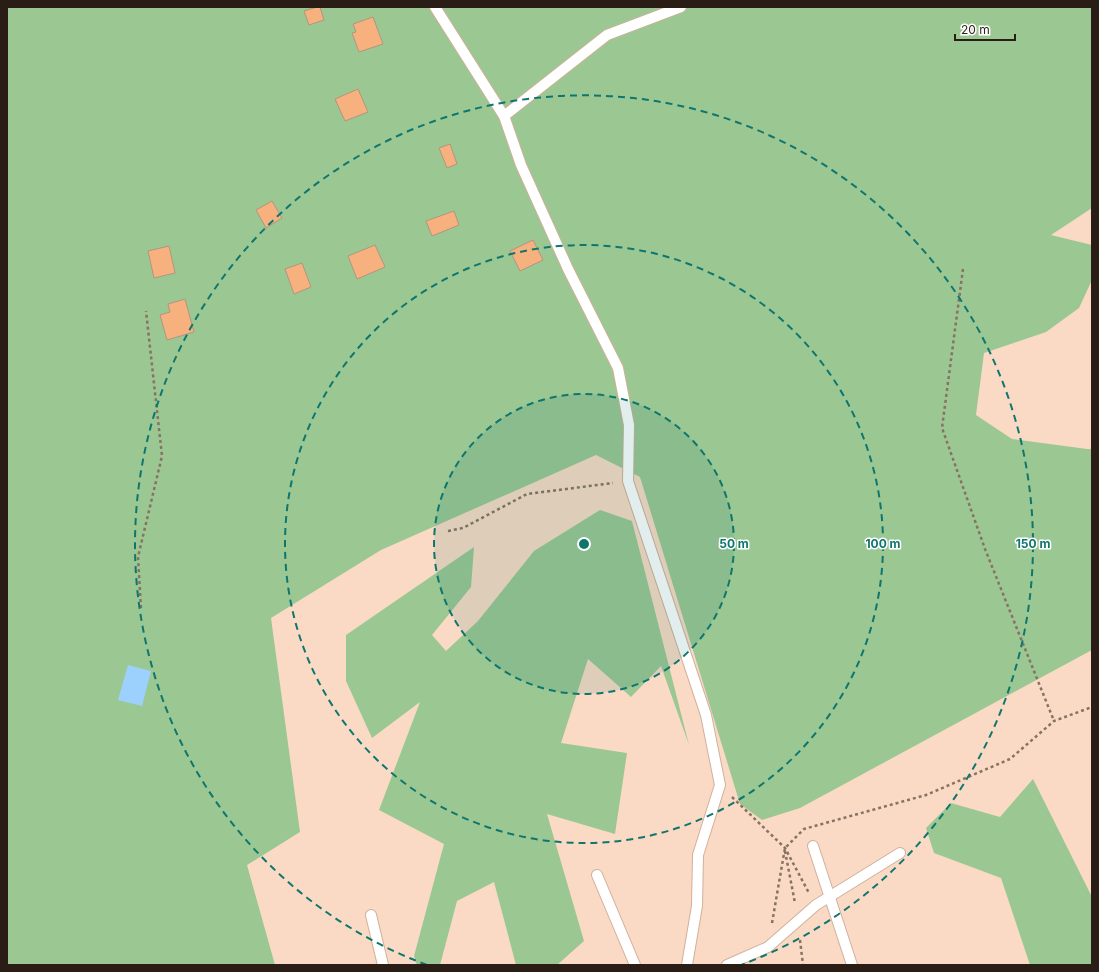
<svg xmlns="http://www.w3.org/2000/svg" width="1099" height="972" font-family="Inter,sans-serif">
<rect width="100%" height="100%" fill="#fadac4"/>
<g fill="#9bc793">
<path d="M7,7H1092V208L1051,235L1092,245V280L1079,308L1046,332L984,353L976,415L1012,439L1087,449H1092V650L800,808L762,820L740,804L640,477L596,455L381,550L271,618L300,832L247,865L275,965H7Z"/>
<path d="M600,510L632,521L689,745L661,666L631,697L588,659L561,743L627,753L615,834L547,814L584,941L557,965H516L494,882L457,901L440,965H417L414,956L444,844L379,810L420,702L372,738L346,681V635L474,547L471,587L432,635L446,651L478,621L534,551Z"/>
<path d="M1033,779L1092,897V965H1030L1001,878L934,853L926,828L951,803L1000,817Z"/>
</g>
<path fill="#9cd1fe" d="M128,665L151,671L142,706L118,700Z"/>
<g fill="#f6b17e" stroke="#b2957f">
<path d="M317,7H320L324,20L309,25L304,11Z"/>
<path d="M373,17L383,44L359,52L352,33L356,32L353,24Z"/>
<path d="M358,89L368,112L345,121L335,99Z"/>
<path d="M450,144L457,164L447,168L439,148Z"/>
<path d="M272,201L282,218L266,228L256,210Z"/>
<path d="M454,211L459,225L432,236L426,221Z"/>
<path d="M533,240L543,260L520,271L510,251Z"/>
<path d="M375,245L385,267L357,279L348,256Z"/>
<path d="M169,246L175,273L154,278L148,251Z"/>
<path d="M302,263L311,287L294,294L285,269Z"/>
<path d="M185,299L194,332L167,340L160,315L170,312L168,304Z"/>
</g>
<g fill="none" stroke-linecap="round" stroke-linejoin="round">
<defs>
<g id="service">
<path d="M435,7L504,116L521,165L568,269L618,368L629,425L628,481L706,715L720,785L698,855L697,906L687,965"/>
<path d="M504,116L607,35L681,7"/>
<path d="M813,846L852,965"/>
<path d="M597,875L635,965"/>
<path d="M371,915L383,965"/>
<path d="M727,965L768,947L816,905L900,853"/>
</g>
</defs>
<use href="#service" stroke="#d0b19b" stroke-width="12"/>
<g stroke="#877264" stroke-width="2.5" stroke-dasharray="3 3" stroke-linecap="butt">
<path d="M963,269L942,428L985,549L1054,721"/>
<path d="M448,531L463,528L527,494L613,483"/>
<path d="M141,608L138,557L162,456L146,311"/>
<path d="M732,797L785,848L809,893"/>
<path d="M785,851L795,903"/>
<path d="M772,923L785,848L804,829L926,795L1010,759L1054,721L1092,707"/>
<path d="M800,940L803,965"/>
</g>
<use href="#service" stroke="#fff" stroke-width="10"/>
</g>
<circle cx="584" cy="544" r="150" fill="#0f766e" fill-opacity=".12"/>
<g fill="none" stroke="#0f766e" stroke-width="2" stroke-dasharray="7 5">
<circle cx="584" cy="544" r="150"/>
<circle cx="584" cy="544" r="299"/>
<path d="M427 965A449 449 0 1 1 741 965"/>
</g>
<circle cx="584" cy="544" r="6" fill="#0f766e" stroke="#fff" stroke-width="2"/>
<g font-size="12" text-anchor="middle" font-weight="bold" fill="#0f766e" stroke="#fff" stroke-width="3" stroke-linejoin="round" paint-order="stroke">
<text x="734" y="548">50 m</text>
<text x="883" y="548">100 m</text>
<text x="1033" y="548">150 m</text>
</g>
<rect width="1099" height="972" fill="none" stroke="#291d15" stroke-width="16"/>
<path d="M955 34v6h60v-6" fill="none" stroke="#291d15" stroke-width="2"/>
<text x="961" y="34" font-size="12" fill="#291d15" stroke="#ffffff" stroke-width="3" paint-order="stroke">20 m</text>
</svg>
